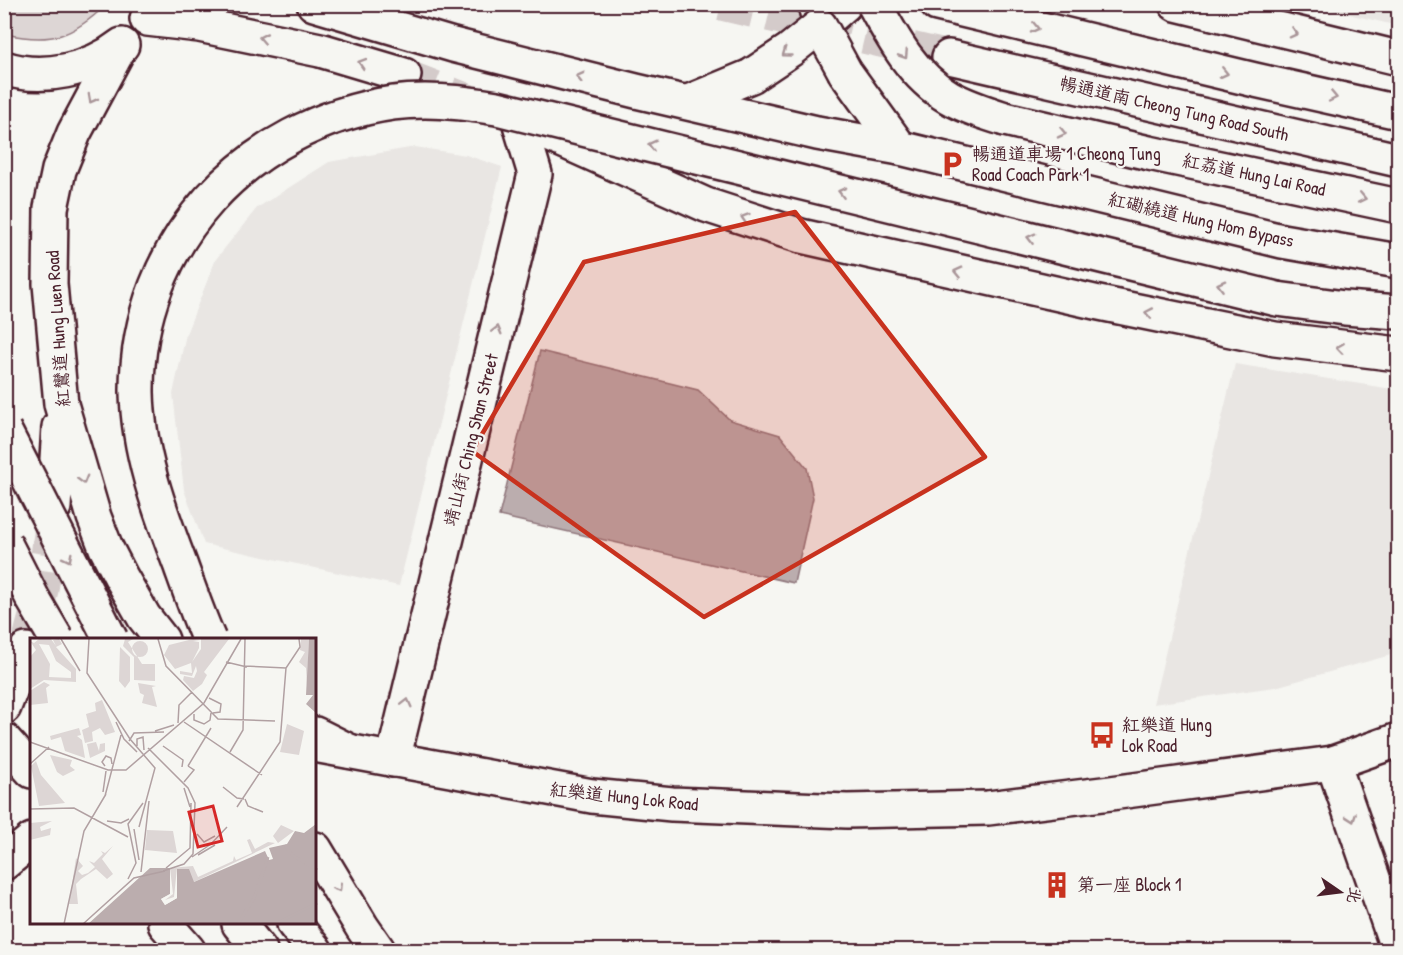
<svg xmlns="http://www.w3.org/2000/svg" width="1403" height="955" font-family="'Patrick Hand','LXGW WenKai TC',sans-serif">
<rect width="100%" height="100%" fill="#f6f6f2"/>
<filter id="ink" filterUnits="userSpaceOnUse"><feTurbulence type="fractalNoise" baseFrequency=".0167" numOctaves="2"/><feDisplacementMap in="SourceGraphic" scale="12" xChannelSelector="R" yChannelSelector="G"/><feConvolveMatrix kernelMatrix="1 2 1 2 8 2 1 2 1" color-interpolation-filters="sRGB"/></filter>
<g filter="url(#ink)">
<g fill="#e9e6e3">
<path d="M1311,5H1398V26Z"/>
<path d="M415,147L466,155L502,167L399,586L204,544L184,490L173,394L186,334L216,259L257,208L329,162Z"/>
<path d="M1235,364L1398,390V653L1275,687L1153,704Z"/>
</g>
<path fill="#ddd6d5" stroke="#947a80" stroke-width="1.5" d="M5,4H106V5C72,37 52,44 5,34Z"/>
<path fill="#bbadae" stroke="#8e747a" stroke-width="1.5" d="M540,351L698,390L730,420L780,435L807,468L813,498L794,583L499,516Z"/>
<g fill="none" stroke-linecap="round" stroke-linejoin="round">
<g stroke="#d4cbca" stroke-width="33" stroke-dasharray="33 16" stroke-linecap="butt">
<path d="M721,4L949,57"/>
<path d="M404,75L468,100"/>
<path d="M26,650L42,590L54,507"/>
</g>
<defs>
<g id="street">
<path d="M320,746L592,796L672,804L847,811L988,808L1111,793L1333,763L1398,740"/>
<path d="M393,760L535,174L519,121"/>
<path d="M1333,763L1398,950"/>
</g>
<g id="secondary">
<path d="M1176,4L1398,58"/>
<path d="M147,19L199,25L320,50L404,75"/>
<path d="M120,47L74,133L59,170L51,208L50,284L61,404L94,517L106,548L121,577L144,617L162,640"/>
<path d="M949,57L1398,160"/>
<path d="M4,68C43,81 90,70 122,45"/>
<path d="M1005,119L1149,153L1398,206"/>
<path d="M54,507L59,427"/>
<path d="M4,707L26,650"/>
<path d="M315,734L349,751"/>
<path d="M4,863L32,840"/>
</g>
<g id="primary">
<path d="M314,4L453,45L636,91L817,133L900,148L1282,241L1398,261"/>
<path d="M815,4L820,26L845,4"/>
<path d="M937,4L1255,80L1398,112"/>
<path d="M845,72L900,148"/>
<path d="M688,102L751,76"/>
<path d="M537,129L706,205L801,236L1099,303L1275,339L1398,354"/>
<path d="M1277,299L1345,308L1398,312"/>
<path d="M4,740L32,771"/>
<path d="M315,849L362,927L378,950"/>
<path d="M165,924L188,950"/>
<path d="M239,924L260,950"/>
<path d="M294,924L315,950"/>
</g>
</defs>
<use href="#street" stroke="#4a1f2b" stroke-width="38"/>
<use href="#secondary" stroke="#4a1f2b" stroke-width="38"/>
<use href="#primary" stroke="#4a1f2b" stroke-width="38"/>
<use href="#street" stroke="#f6f6f2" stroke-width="33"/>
<use href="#secondary" stroke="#f6f6f2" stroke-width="33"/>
<use href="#primary" stroke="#f6f6f2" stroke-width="33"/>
<defs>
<path id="secondary-bridge" d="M874,4C893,39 913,76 949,97C967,107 986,113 1005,119"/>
<g id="primary-bridge">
<path d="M751,76L790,50L820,26L845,72"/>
<path d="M4,430L111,640"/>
<path d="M4,542L33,599L57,640"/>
<path d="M209,640C198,615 189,589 180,564C159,509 138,451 137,392C136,242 247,124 393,103C428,98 463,102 497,108L1277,299"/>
</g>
</defs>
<use href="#secondary-bridge" stroke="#4a1f2b" stroke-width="38" stroke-linecap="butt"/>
<use href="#primary-bridge" stroke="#4a1f2b" stroke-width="38" stroke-linecap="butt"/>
<use href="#secondary-bridge" stroke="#f6f6f2" stroke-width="33"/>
<use href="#primary-bridge" stroke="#f6f6f2" stroke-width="33"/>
</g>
<defs><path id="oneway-chevron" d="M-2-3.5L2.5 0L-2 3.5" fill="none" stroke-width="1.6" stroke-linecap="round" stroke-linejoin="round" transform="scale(1.5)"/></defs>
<g stroke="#a99598">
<use href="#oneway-chevron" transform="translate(1035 28) rotate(13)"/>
<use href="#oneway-chevron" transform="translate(1294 33) rotate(14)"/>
<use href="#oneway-chevron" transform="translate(263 38) rotate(-169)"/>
<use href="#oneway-chevron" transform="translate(786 53) rotate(144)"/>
<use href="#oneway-chevron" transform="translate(904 55) rotate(57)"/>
<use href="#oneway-chevron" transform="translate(362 63) rotate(-163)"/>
<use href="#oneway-chevron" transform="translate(1224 73) rotate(13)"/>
<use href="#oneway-chevron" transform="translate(580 77) rotate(-166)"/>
<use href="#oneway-chevron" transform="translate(1333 97) rotate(12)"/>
<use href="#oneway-chevron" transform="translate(92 99) rotate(118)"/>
<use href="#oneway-chevron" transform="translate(1062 133) rotate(13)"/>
<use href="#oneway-chevron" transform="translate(652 145) rotate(-166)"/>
<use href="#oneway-chevron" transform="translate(842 192) rotate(-166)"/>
<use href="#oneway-chevron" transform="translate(1362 198) rotate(12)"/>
<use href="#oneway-chevron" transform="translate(745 218) rotate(-162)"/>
<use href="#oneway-chevron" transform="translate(1031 238) rotate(-166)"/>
<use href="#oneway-chevron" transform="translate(958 272) rotate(-167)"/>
<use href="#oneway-chevron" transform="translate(1221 285) rotate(-166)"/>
<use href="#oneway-chevron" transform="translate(1149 313) rotate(-169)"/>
<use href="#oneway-chevron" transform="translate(497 330) rotate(-76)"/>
<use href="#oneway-chevron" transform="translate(1340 348) rotate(-172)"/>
<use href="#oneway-chevron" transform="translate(83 480) rotate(74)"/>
<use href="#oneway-chevron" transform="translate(68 558) rotate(63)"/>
<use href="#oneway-chevron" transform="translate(407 703) rotate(-76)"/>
<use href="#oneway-chevron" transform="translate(1352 818) rotate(71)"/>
<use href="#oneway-chevron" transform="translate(338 888) rotate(58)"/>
</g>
</g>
<path fill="#c8321e" fill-opacity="0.2" stroke="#c8321e" stroke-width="4.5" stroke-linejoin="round" d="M795,212L985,457L704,617L472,451L584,262Z"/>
<defs>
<symbol id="parking-bare" viewBox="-9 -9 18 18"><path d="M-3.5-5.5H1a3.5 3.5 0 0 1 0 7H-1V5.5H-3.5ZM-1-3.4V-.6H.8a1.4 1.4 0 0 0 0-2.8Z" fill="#c8321e" stroke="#f6f6f2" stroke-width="2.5" paint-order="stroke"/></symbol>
<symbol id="bus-bare" viewBox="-9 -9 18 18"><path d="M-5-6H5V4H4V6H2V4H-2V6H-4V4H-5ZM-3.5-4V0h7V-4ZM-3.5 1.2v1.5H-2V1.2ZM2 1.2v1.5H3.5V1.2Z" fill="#c8321e" stroke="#f6f6f2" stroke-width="2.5" paint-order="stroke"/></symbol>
<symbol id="building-bare" viewBox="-9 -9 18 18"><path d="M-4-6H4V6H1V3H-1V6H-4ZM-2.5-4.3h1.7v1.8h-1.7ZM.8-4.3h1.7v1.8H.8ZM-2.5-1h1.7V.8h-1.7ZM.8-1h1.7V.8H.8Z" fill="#c8321e" stroke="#f6f6f2" stroke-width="2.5" paint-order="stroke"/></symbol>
</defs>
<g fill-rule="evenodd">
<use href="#parking-bare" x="933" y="145" width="38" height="38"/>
<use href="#bus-bare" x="1083" y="716" width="38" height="38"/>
<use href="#building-bare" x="1038" y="866" width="38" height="38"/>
</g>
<g text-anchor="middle" stroke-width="4.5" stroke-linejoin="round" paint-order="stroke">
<g font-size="18" fill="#4a1f2b" stroke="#f6f6f2">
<text transform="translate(1174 109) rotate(13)" y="6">暢通道南 Cheong Tung Road South</text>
<text transform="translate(1254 175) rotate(12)" y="6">紅荔道 Hung Lai Road</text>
<text transform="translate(1201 220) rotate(13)" y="6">紅磡繞道 Hung Hom Bypass</text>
<text transform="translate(58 329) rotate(-94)" y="6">紅鸞道 Hung Luen Road</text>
<text transform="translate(471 440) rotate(-76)" y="6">靖山街 Ching Shan Street</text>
<text transform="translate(624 797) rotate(6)" y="6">紅樂道 Hung Lok Road</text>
</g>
<g font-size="18" fill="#4a1f2b" stroke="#f6f6f2" text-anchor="start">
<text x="972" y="160">暢通道車場 1 Cheong Tung<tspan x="972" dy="21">Road Coach Park 1</tspan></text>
<text x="1122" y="731">紅樂道 Hung<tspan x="1122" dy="21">Lok Road</tspan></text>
<text x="1077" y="891">第一座 Block 1</text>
</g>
</g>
<g transform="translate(30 638)">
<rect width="286" height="286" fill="#f6f6f2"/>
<path d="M9,1H21L26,8L23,2L29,1L32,6L26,9L46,31V44L14,42L0,51V19L6,12L0,3L4,5ZM9,6L19,7L26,23L41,34V40L19,39L20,26ZM95,1H103L98,4L112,26H125V43L104,42V19L93,8ZM163,1L170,2L163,3L169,4V10L162,24L171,11V1H199L174,34L177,37L172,46L163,53L153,42L154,38L164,40L167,33L166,28L162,38L150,36V33L162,35L161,25L145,31L134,17L139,7ZM271,1H279L277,48L276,30L269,24L275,14L270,12ZM102 11a8 8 0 1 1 16 0a8 8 0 1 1-16 0ZM90,9L100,19V43L95,50L89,43ZM14,44L20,47L16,50L18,65L0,67V53ZM108,45L126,48L122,49L127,69L112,65L114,57L110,55ZM72,62L85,94L75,97L70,90L62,94L63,103L55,105L52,92L59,89L56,76L66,73L65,65ZM257,86L274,93L269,117L250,114ZM49,90L51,97L47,98L52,102L55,120L35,113L31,99L21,102L20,98ZM66,104L69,113L70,106L75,105V113L60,120L57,106ZM20,117L42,122L40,128L45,132L33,138L27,134ZM6,123L11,137L35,165L9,168L1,128ZM22,183L10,189L11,193L21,190L20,197L0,202V185ZM251,187L264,193L248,205L243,198ZM117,192L143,193L147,215L115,212ZM220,201L225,211L238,204L245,205L164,244L135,267L131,261L140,256V230L163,228L168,239L203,223L204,218L206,222L222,215L217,202ZM83,208L72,221L83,236L77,241L66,231L51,241L46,246L48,266H39L46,220L53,228L48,233L52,237L58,235L65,229L59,223L64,225L73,216L71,213L75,215Z" fill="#ddd6d5" fill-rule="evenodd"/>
<path d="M279,1H286V75L276,66L283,57H276ZM286,186V286H58L120,230H140V256L131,261L135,267L147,260V231H159L164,244L235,213L239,222L243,221L239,210L257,206L265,193L274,195Z" fill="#bbadae"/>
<path d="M140,230L143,256L135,262L144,259L147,230V260L135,267L131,261L140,256Z" fill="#f6f6f2"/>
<path fill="none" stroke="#bbadae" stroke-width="3" d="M255,207L262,217L287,232M208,286L224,260L238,219M245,286L287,265"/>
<path fill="none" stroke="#b1a0a2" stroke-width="1.5" d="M31,1L50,33M59,1L57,35L100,101L125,130L109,189M128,1L136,28L188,81L245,83M196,24L217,29M214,28L256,30M179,60L191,66L190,74L183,75M164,76V82L174,86L180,82L181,75M86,84L94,101L107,114M154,84L232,137M148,85L149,67L162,54M125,93L144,87M99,103L104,95L134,94M0,104L78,132H96L174,65L211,1M107,108V101L113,99L114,112M133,108L153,122L152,129M118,110L158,150L165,165L163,216L154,226L133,233M200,114L213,92L215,1M0,126L19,109M75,128L72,124L76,118L81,120L82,126M158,128L181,90M154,144L164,132L158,128M193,149L207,160L214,161M154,150L160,169M73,154L76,133M75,158L91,97M215,161L218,168L233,174M207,169L250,104L256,30L270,9L269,1M0,171L44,170L98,199M77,183L91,185L99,181M104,191L109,222M167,196L174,204L185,198M168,217L185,207M162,219L181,206L197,189M136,230L160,210L161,165M111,234L119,163M98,241L106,225L98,186L113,165M34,286L54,193L76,156M53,286L104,240L135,233"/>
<path fill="#d62828" fill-opacity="0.15" stroke="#d62828" stroke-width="3" d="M183,168L192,203L168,209L159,174Z"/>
<rect width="286" height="286" fill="none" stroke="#4a1f2b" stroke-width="3"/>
</g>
<rect width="1403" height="955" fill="none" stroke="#f6f6f2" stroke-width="24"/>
<rect x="12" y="12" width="1379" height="931" fill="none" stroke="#4a1f2b" stroke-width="2" filter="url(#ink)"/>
<g transform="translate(1340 892) rotate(104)" stroke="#f6f6f2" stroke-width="4.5" paint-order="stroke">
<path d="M0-4.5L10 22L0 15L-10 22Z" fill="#4a1f2b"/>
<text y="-9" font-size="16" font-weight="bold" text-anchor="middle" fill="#4a1f2b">北</text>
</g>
</svg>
